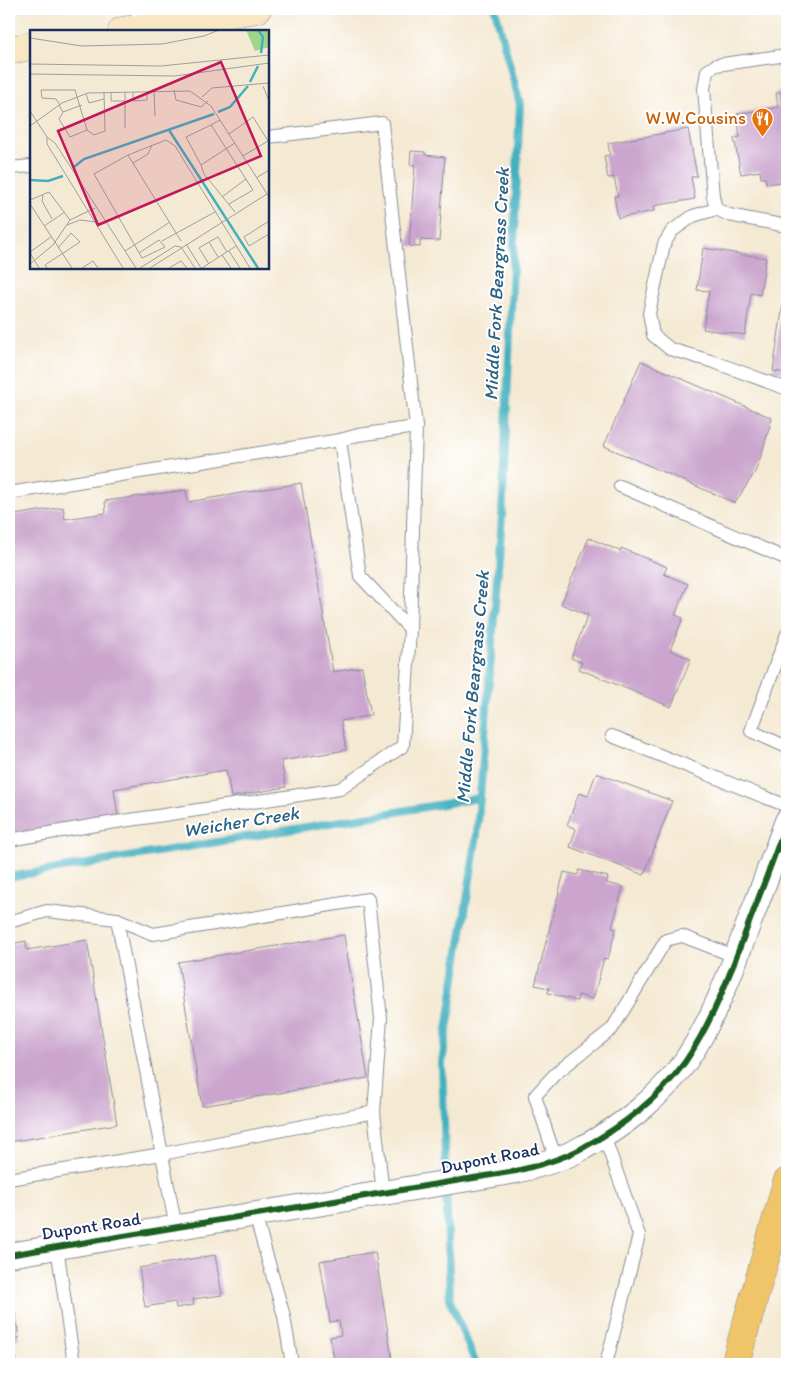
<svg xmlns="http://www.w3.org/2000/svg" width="796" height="1373" font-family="Itim,sans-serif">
<rect width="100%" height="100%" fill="#fff"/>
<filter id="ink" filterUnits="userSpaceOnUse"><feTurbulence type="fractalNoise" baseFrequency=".02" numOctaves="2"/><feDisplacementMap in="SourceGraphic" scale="10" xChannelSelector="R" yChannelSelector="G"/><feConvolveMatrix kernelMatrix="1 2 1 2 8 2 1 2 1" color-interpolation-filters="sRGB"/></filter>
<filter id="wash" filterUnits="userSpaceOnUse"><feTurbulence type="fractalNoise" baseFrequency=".0096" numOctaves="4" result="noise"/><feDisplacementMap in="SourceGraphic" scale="20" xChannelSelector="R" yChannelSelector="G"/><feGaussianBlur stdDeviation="1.12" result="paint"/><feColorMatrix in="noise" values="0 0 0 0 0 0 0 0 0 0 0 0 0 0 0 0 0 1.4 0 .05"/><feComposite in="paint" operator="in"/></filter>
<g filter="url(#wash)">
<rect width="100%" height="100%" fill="#f4e9d2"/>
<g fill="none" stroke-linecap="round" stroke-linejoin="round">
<g stroke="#43b0c0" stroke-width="8">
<path d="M9,877L479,798"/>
<path d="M476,1364L450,1301L442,1063L477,834L502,517L520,104L495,9"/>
</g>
</g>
<g id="blocks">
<g fill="#cba5ce">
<path d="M787,91V181L767,184L765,178H761L760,171L741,174L734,138L740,137L737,114L778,107L776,93Z"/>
<path d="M688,129L697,176L691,177L695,199L653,206L654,211L618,218L614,196H618L614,177L608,178L604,156L610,155L608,143Z"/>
<path d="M411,151L425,152V155L445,157L439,241L420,240V247L409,246L415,165H410Z"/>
<path d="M703,248L766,258L760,295L751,293L745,335L703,329L709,291L697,290Z"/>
<path d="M786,283H787V373L773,371Z"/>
<path d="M641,361L772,418L762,453L755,472L735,503L604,446Z"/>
<path d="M301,483L333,672L362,667L371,715L341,721L346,750L281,761L286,787L231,797L226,770L114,789L118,817L9,835V513L14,515L63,507L65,519L106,513L105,501L186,490L188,502Z"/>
<path d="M589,538L620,551L621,548L667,567L664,574L688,584L675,615L683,618L670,650L691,659L671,707L579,669L582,662L571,658L588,615L561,604Z"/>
<path d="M596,773L672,801L644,875L570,847L576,829L567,825L579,793L588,796Z"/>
<path d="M579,870L608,877L606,883L623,887L612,928L616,929L608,959L604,958L593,999L578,995L577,1001L548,993L549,988L535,985L564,872L578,875Z"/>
<path d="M344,935L368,1078L202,1106L178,962Z"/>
<path d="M87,940L117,1124L9,1142V944L26,941L27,950Z"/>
<path d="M375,1252L393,1364H335L330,1337L341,1335L339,1321L330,1322L320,1261Z"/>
<path d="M215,1255L222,1295L193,1299L194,1305L176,1308L175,1302L145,1307L139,1268Z"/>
<path d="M15,1311L19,1339L12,1340L16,1364H9V1312Z"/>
</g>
</g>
</g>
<g filter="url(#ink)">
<use href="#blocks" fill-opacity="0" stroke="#888c98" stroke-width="1"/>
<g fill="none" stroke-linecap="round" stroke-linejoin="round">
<defs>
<g id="lane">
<path d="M137,9L139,29"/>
<path d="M787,55L716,65L707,71L704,89L713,196L716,209L729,215L787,226"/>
<path d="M9,168L31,166"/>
<path d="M716,209L693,216L672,231L664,244L649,313L653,335L670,349L714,362L787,389"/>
<path d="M340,440L360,576L410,629"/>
<path d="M620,486L787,559"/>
<path d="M9,493L340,440L358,435L416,427"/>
<path d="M787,634L751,731L787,747"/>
<path d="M612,736L787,806"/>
<path d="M9,840L96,825L340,789L403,746L410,629L416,427L382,123L268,137"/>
<path d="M117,919L153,934L368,899L381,1018L374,1112"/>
<path d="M9,922L47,911L117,919L176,1228"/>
<path d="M604,1136L639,1235L606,1364"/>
<path d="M556,1160L535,1096L555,1074L612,1029L666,940L682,936L737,957"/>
<path d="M9,1179L162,1154L374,1112L383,1194"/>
<path d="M255,1215L284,1316L292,1364"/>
<path d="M57,1247L74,1364"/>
</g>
<path id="street" d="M9,1255L516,1171C540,1165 563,1159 584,1147C622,1127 660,1097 685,1062C713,1021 730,974 747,928C761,892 774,857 787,821"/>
<g id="secondary">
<path d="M122,31L257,9"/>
<path d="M9,50L31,46"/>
</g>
<path id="highway" d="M735,1364L787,1182"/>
</defs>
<use href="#lane" stroke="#888c98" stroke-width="14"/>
<use href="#street" stroke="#888c98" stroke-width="26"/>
<use href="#secondary" stroke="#888c98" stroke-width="29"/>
<use href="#highway" stroke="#888c98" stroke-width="29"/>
<use href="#lane" stroke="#fff" stroke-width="12"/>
<use href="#street" stroke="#fff" stroke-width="24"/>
<use href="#secondary" stroke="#f9e7c3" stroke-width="28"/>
<use href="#highway" stroke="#f0c469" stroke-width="28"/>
<defs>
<path id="cycleway" d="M9,1255L516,1171C540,1165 563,1159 584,1147C622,1127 660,1097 685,1062C713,1021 730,974 747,928C761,892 774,857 787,821"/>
</defs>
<use href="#cycleway" stroke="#fff" stroke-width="9"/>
<use href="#cycleway" stroke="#1b5e20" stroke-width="6"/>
</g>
</g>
<defs>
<symbol id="restaurant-pin" viewBox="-11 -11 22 30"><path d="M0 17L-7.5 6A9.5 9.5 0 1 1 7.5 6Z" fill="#e8710a" stroke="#fff"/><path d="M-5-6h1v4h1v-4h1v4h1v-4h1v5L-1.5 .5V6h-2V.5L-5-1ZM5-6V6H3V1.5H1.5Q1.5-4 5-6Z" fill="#fff"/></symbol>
</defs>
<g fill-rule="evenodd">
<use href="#restaurant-pin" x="750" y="106" width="25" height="34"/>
</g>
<g text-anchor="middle" stroke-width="4" stroke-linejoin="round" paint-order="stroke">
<g font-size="18" fill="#c56008" stroke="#fff" text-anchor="end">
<text x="746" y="124">W.W.Cousins</text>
</g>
<g font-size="18" fill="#1b2f5e" stroke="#fff">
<text transform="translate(490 1158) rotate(-11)" y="6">Dupont Road</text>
<text transform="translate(91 1226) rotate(-9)" y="6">Dupont Road</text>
</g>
<g font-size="19" font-style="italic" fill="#2b6385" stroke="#fff">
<text transform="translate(496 284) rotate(-87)" y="7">Middle Fork Beargrass Creek</text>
<text transform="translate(472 687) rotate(-85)" y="7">Middle Fork Beargrass Creek</text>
<text transform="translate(241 821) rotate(-9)" y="7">Weicher Creek</text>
</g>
</g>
<g transform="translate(30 30)">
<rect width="239" height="239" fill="#f4e9d2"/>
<path d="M216,0H239V17L225,21Z" fill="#a0d688"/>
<path fill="none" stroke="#43b0c0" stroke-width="2.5" d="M228,0L233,7L231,23M220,52L228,36M188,82L200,77L218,56M139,100L228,238M44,137L54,129L184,84M0,150L18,151L33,146"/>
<path fill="none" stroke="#9d9fa4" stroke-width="1" d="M0,8L52,16L132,14L174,6L189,0M0,34L131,36L239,25M0,44L145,46L239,33M233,56L239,71M144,60L146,70L171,77L178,71M124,61L125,86M81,62V71H95V62M103,62V71L117,70V61M56,64L59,73L74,69M172,67L182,58L239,53M29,75L33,82L29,89L40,107L57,100L45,60H11L12,68L26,69L30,75M0,81L17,107L25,113L106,238M33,82L52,75M190,90L181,95L223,160L199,174M0,96L32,73L58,63L160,61L181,76L239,167M95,98V71M57,100L64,105L75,101L74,62M199,104L223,87L238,111L213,126M17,107V114L93,238M98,125L151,211M103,133L118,124L122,115M171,135L156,107L181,95M226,148L239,140M13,165L12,171L22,189M192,167L216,149M0,170L19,162L40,190M0,174L42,238M205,182L174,144L171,135L205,113M239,191L214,207L219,216L239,204M37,195L50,190L66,192M14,196L35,182M132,211L185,182M156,214L171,238M151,217L165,238M95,221L140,192M199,221L210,238M0,222L21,207M0,223L9,238M109,223L129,210L135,217L112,228L64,144L98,125L136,110L145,116L220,238M192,225L201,238M188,227L179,212L188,207L197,222M0,234L23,215L40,190L65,178M179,234L169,218L179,212M17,238L15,235L50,212L41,203L28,218M52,238L63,231L68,238M110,238L145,216L151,217M120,238L237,164M139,238L151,231L157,238M172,238L206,216"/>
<path fill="#c2185b" fill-opacity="0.15" stroke="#c2185b" stroke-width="2.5" d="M191,32L231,126L68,195L28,101Z"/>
<rect width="239" height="239" fill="none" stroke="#1b2f5e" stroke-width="2.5"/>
</g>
<rect width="796" height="1373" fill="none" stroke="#fff" stroke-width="30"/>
</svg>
